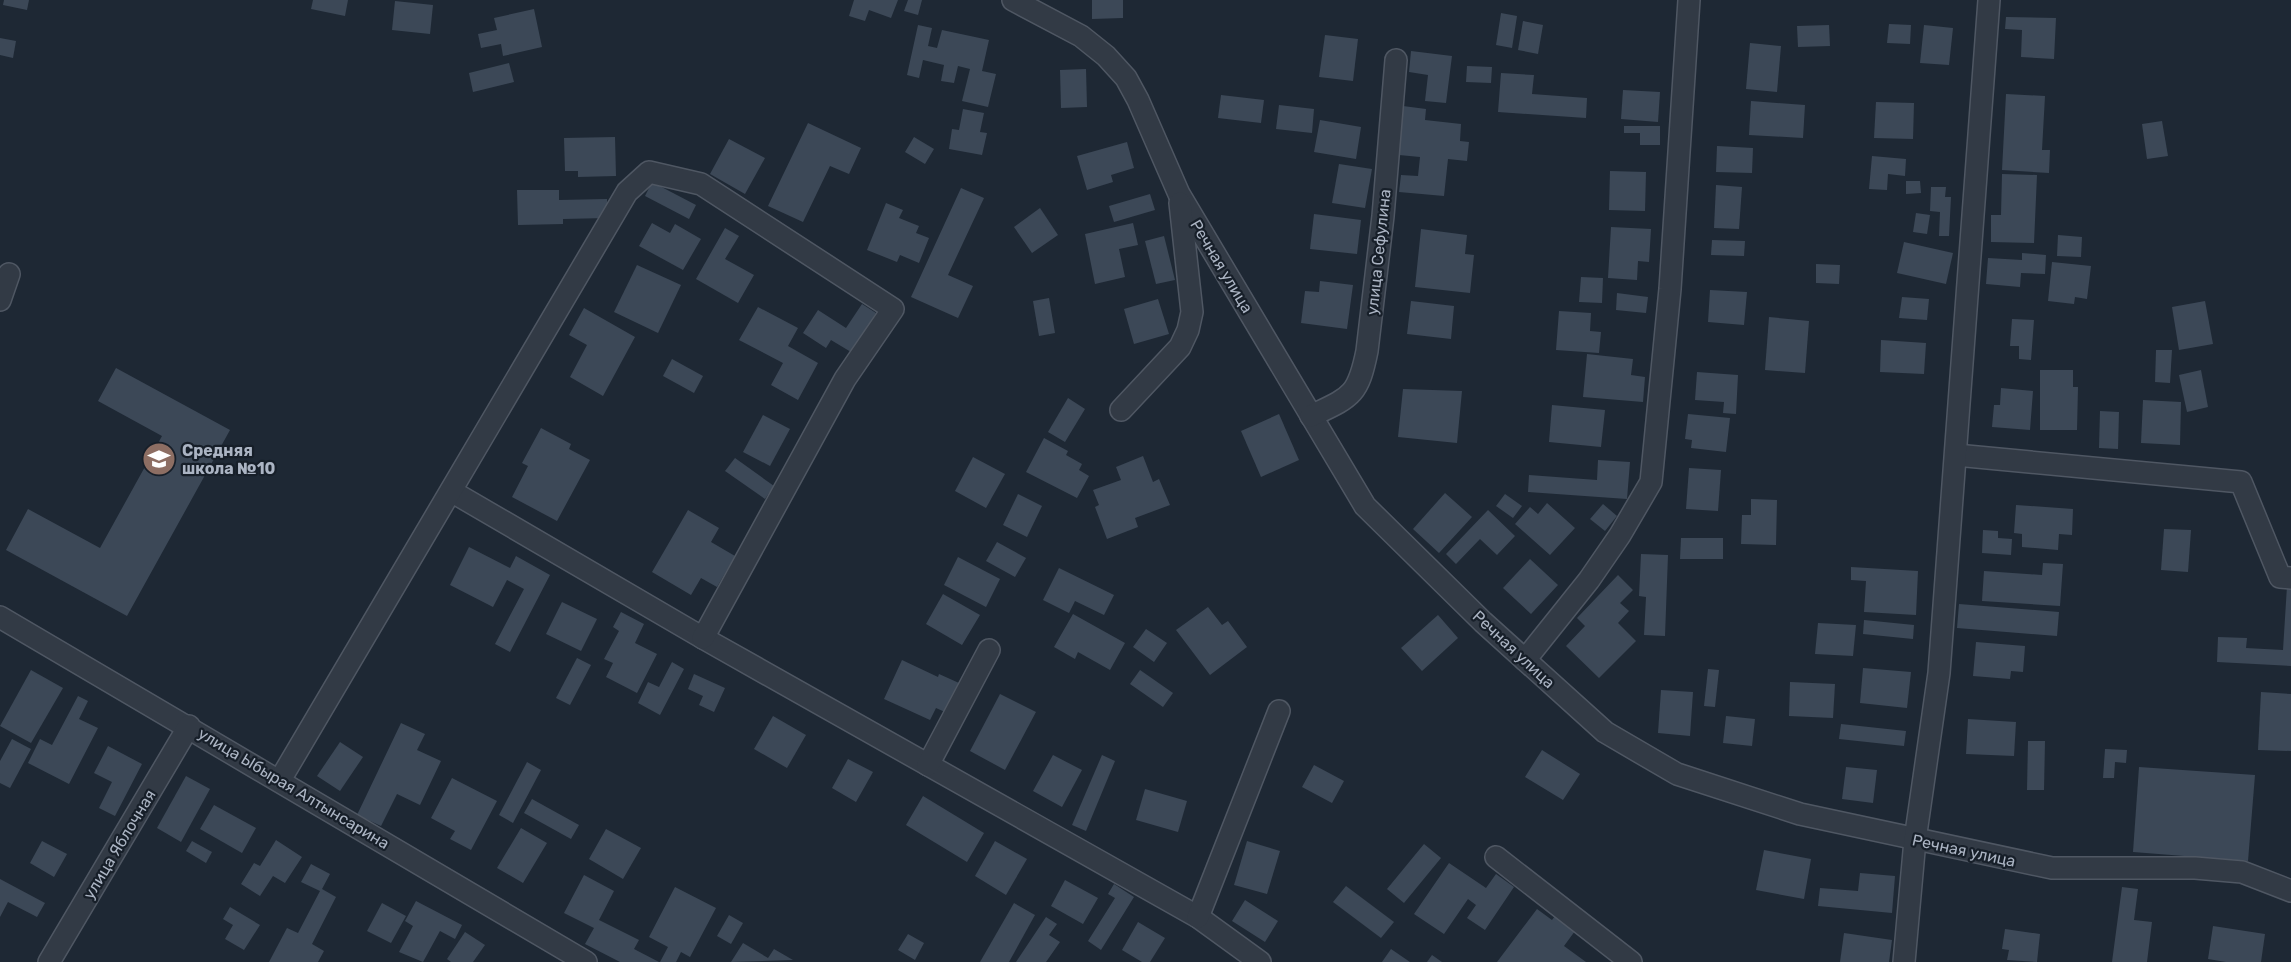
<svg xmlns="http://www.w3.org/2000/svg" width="2291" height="962" font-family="Rubik,sans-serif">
<rect width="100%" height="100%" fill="#1e2834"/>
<g fill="#3c4857">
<path d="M4,0H29L27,10L3,5Z"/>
<path d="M313,0H348L345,16L311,9Z"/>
<path d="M854,0H898L891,18L869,10L865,21L849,16Z"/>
<path d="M908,0H922L918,15L904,11Z"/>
<path d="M1092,0H1123V18L1092,19Z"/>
<path d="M395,1L433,5L430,34L392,30Z"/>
<path d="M534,9L542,47L503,56L501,44L481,48L478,34L497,30L494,18Z"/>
<path d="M1501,13L1517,16L1512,48L1496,45Z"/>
<path d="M2006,17L2056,18L2054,59L2021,57L2022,30L2005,29Z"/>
<path d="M1523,21L1543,25L1538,54L1518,50Z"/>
<path d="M1889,24L1911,25L1910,44L1887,43Z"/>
<path d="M918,25L932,28L928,46L937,48L942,30L989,40L982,71L996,74L988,107L962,101L970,69L958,66L954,83L941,81L944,65L923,60L919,78L907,75Z"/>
<path d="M1829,25L1830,46L1798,47L1797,26Z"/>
<path d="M1924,25L1953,28L1949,65L1920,63Z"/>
<path d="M1325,35L1358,39L1353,81L1319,77Z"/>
<path d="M0,38L16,41L13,58L0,55Z"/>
<path d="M1750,43L1781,46L1777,92L1746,89Z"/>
<path d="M1411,51L1452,56L1446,103L1425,101L1428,75L1409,72Z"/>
<path d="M509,63L514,82L473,92L469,73Z"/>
<path d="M1467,66L1492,67L1491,83L1466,82Z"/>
<path d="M1086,69L1087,107L1061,108L1060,70Z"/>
<path d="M1501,73L1534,75L1532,94L1587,98L1586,118L1498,112Z"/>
<path d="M1623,90L1660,92L1658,122L1621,119Z"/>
<path d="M2006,94L2045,96L2042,150H2050L2049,173L2002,170Z"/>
<path d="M1221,95L1264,100L1261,123L1218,118Z"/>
<path d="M1751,101L1805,105L1803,138L1749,135Z"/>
<path d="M1876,102L1914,103L1913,139L1874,138Z"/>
<path d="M1279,105L1314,109L1312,133L1276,129Z"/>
<path d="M1403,106L1426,109L1425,120L1461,124L1460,141L1469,142L1467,161L1448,159L1444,196L1399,192L1401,175L1418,176L1420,157L1399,155Z"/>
<path d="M963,109L984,113L980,132L987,133L982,155L949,149L952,129L959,130Z"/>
<path d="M1320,120L1361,127L1356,159L1314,152Z"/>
<path d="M2162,121L2168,156L2147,159L2142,124Z"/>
<path d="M808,123L861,148L849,174L830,166L803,222L768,206Z"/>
<path d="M1624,126H1660V145H1640V133H1624Z"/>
<path d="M615,137L616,176L578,177V171H565L564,138Z"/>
<path d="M914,137L934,149L925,164L905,152Z"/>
<path d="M729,139L765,158L745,194L710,174Z"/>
<path d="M1127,142L1134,168L1111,175L1113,182L1087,190L1077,156Z"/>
<path d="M1717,146L1753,148L1752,173L1716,172Z"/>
<path d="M1872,156L1906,159L1905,176L1888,174L1887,190L1869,189Z"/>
<path d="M1339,164L1372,169L1365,208L1332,203Z"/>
<path d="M1610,171L1646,172L1645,211L1609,210Z"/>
<path d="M2002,174L2037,175L2034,243L1991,242V215H2001Z"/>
<path d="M1906,181H1920L1921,193L1906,194Z"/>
<path d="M652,182L696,205L689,219L645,196Z"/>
<path d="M1716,185L1742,187L1739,229L1714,228Z"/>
<path d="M1931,187H1946L1945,197H1951L1949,236H1939L1940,212L1930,211Z"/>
<path d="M961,188L984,198L948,275L973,286L958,318L911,297Z"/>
<path d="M517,190H559V200L607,199V218L563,219V224L518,225Z"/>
<path d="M1150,194L1155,210L1114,222L1109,206Z"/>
<path d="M886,203L903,210L899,218L919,226L916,233L929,238L919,263L900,255L897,262L867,250Z"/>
<path d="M1040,208L1058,235L1032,253L1014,227Z"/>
<path d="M1916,213L1930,215L1927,234L1913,232Z"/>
<path d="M1314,214L1361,220L1357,254L1310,249Z"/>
<path d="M652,223L670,233L675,224L701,239L683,270L639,246Z"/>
<path d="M1133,223L1138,245L1119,249L1125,277L1095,284L1085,234Z"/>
<path d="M1611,227L1651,229L1649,262L1638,261L1637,280L1608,278Z"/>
<path d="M725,228L739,236L725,259L754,275L738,303L696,279Z"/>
<path d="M1421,229L1467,235L1465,254L1474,255L1470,293L1415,287Z"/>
<path d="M2058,235L2082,237L2081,257L2057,256Z"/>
<path d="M1164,236L1175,280L1156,284L1145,241Z"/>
<path d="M1712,240L1745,241L1744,256L1711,255Z"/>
<path d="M1904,242L1953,253L1946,284L1897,273Z"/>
<path d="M2022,253L2046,255L2045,274L2021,273L2020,287L1986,284L1988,258L2022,260Z"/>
<path d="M2052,262L2091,266L2087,299L2075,297L2074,304L2048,301Z"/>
<path d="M1816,264L1840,265L1839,284L1816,283Z"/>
<path d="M637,265L681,285L658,333L614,312Z"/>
<path d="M1581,277L1603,278L1602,303L1579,302Z"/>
<path d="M1320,281L1353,285L1347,329L1301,323L1305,291L1319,292Z"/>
<path d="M1710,290L1747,292L1744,325L1708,322Z"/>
<path d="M1617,293L1648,297L1646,313L1616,310Z"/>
<path d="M1902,297L1929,299L1927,320L1899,318Z"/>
<path d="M1049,298L1055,333L1039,336L1033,301Z"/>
<path d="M1158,299L1169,334L1134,344L1124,309Z"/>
<path d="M1411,301L1454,306L1451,339L1407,334Z"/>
<path d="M2205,301L2213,344L2179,350L2172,307Z"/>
<path d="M862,304L876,313L851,352L831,340L826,348L803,333L818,310L846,328Z"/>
<path d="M758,307L798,328L788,346L818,363L798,400L771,385L783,363L739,340Z"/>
<path d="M584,308L635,337L603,396L570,377L587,345L569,335Z"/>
<path d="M1559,311L1591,313L1590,331L1601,332L1599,353L1556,350Z"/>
<path d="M1769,317L1809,321L1805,373L1765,370Z"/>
<path d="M2012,319L2034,320L2031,360L2019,359V346H2010Z"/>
<path d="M1881,340L1926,343L1924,374L1880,372Z"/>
<path d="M2156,350H2172L2170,383L2155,382Z"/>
<path d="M1587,354L1633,359L1631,375L1645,377L1643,402L1583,397Z"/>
<path d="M672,359L703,376L694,393L663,376Z"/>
<path d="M116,368L230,430L127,616L6,550L28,509L100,548L162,436L98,401Z"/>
<path d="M2040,370H2073V387H2078L2077,430H2040Z"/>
<path d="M2201,370L2208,407L2187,412L2179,375Z"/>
<path d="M1697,372L1738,375L1736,414L1723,413L1724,402L1695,400Z"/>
<path d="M2001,388L2033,391L2030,430L1992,427L1994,405H2000Z"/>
<path d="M1403,389L1462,391L1457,443L1398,437Z"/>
<path d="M1068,398L1085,409L1065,442L1048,432Z"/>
<path d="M2143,400L2181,402L2180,445L2141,443Z"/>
<path d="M1552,405L1605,410L1601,447L1549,442Z"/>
<path d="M2100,411L2119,412L2118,449L2099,448Z"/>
<path d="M1279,414L1299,460L1261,477L1241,431Z"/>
<path d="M1688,414L1730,418L1726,452L1691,448L1692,440L1685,439Z"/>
<path d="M763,415L790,429L770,466L743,452Z"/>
<path d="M541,428L571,444L569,449L590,460L557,521L512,497L528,466L522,463Z"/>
<path d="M1044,438L1068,451L1066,455L1082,464L1079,470L1089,476L1077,498L1026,472Z"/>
<path d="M1143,456L1153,482L1159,479L1170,505L1135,518L1138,527L1107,539L1095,507L1099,505L1093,490L1121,480L1116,467Z"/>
<path d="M973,457L1005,474L986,508L955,491Z"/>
<path d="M735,458L774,486L765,499L725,471Z"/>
<path d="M1598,460L1630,462L1627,499L1528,492L1529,475L1597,480Z"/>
<path d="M1689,468L1721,470L1718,511L1686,509Z"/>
<path d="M1445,493L1472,517L1439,553L1413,529Z"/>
<path d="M1018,494L1042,506L1027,537L1003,525Z"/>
<path d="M1505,494L1522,506L1513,518L1496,506Z"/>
<path d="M1751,499L1777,500L1776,545L1741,544L1742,515H1751Z"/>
<path d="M1547,503L1575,528L1550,555L1515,524L1530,507L1538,514Z"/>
<path d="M1603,504L1617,516L1605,531L1590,519Z"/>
<path d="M2016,505L2073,509L2072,535L2059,534L2058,550L2022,547V534L2014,533Z"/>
<path d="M688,510L719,528L711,542L735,556L717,587L701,578L691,595L652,572Z"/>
<path d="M1488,510L1515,536L1497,555L1480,539L1456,564L1446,554Z"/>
<path d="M2164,529L2191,530L2188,572L2161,570Z"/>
<path d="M1983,530L1998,531V538L2012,539L2011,555L1982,553Z"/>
<path d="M1681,538H1723V559H1680Z"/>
<path d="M997,542L1026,558L1015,577L986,561Z"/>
<path d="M469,547L510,568L516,556L550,575L510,652L495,644L524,589L507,580L493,607L450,585Z"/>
<path d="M1641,554L1668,555L1665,636L1644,635L1646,597L1639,596Z"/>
<path d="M958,557L1000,579L986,607L944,585Z"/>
<path d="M1530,559L1558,585L1531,614L1503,588Z"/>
<path d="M2043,563L2063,564L2060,606L1982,601L1984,571L2042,575Z"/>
<path d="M1851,567L1918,571L1916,615L1864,612L1866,581L1851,580Z"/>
<path d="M1059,568L1114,595L1104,615L1075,601L1069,613L1043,600Z"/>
<path d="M1618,575L1633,590L1620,603L1629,611L1618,623L1636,641L1599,678L1566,646L1585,626L1577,618Z"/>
<path d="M2287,586H2291V666L2217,662L2218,637L2247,638L2246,648L2283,650Z"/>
<path d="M943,594L980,615L962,645L926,624Z"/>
<path d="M562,602L597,619L581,651L546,634Z"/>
<path d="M1959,604L2059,612L2057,636L1957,628Z"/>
<path d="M1208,607L1222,625L1228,621L1247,647L1210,675L1176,630Z"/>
<path d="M621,612L644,624L635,643L657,654L637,693L606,677L613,663L604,659L619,631L613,627Z"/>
<path d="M1073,614L1125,643L1110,670L1078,652L1075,659L1054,647Z"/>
<path d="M1438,615L1458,638L1422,671L1401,648Z"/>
<path d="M1864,620L1914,625L1913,639L1863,634Z"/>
<path d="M1818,623L1856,625L1853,656L1815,654Z"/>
<path d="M1146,629L1167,643L1154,662L1133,647Z"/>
<path d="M1976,642L2025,646L2023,672L2011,671L2010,679L1973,676Z"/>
<path d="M577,658L591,665L570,705L556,698Z"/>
<path d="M902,660L938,677L939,674L959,683L945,712L936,708L930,720L884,699Z"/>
<path d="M672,662L684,669L660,715L638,703L648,682L659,687Z"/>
<path d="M1863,668L1911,672L1907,708L1860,703Z"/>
<path d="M1708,669L1719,670L1715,707L1704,706Z"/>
<path d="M31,670L63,688L31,743L0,726Z"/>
<path d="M1140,670L1173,693L1163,707L1130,684Z"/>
<path d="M694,674L725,688L714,712L699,705L703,696L688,689Z"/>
<path d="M1790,682L1835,684L1833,718L1789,716Z"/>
<path d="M1661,690L1693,692L1690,736L1658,733Z"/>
<path d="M2261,692L2291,694V751L2258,750Z"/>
<path d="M1000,694L1036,712L1005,770L970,751Z"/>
<path d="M78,696L88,701L79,719L98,728L69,784L28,763L40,739L52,745Z"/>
<path d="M773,716L806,735L787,768L754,749Z"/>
<path d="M1726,716L1755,719L1752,746L1723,743Z"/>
<path d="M1968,719L2016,722L2014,756L1966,754Z"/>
<path d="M401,723L425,734L417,750L441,761L420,805L397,794L381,826L357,815Z"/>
<path d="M1841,724L1906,731L1904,746L1839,739Z"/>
<path d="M12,739L31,749L10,788L0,783V761Z"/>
<path d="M2028,741H2045L2044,790H2027Z"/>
<path d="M340,742L363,757L340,791L317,776Z"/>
<path d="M108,746L142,764L115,816L99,808L112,782L94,773Z"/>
<path d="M2105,749L2127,750L2126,763L2115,762L2114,778H2103Z"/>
<path d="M1542,750L1580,774L1563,800L1525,777Z"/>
<path d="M1053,755L1082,770L1062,807L1033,791Z"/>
<path d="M1102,755L1115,761L1086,831L1072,825Z"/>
<path d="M848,759L873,772L856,802L832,788Z"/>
<path d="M527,762L541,770L513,823L499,815Z"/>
<path d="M1314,765L1344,781L1332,803L1302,787Z"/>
<path d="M1846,767L1877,770L1873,803L1842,799Z"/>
<path d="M2139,767L2255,775L2248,861L2133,852Z"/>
<path d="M186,776L210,789L181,842L157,828Z"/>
<path d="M452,778L497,801L471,850L450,839L455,831L431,818Z"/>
<path d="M1145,789L1187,801L1178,832L1136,820Z"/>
<path d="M923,796L984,833L967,862L906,825Z"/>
<path d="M532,799L579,825L571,839L524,813Z"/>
<path d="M214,805L256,828L242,853L200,829Z"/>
<path d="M521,828L547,843L523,883L497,868Z"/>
<path d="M606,829L641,848L623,879L589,859Z"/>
<path d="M276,840L302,857L285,883L273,876L260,896L241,884L254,863L260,866Z"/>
<path d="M42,841L67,854L54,877L30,863Z"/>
<path d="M192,841L212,852L206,863L186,851Z"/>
<path d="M995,841L1027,859L1006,895L975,876Z"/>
<path d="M1247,841L1280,851L1267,894L1234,885Z"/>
<path d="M1424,844L1441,858L1404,903L1387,889Z"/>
<path d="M1764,850L1811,859L1804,899L1756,890Z"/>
<path d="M1449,863L1486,888L1496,874L1514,887L1485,930L1467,918L1476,905L1468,899L1444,934L1414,914Z"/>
<path d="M311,864L330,874L322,889L336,897L312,944L324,951L318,962H269L287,928L298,933L320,891L301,882Z"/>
<path d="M1860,873L1895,876L1892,913L1818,906L1820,888L1858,891Z"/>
<path d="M584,875L614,891L599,920L639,940L634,949L659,962H620L585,944L594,928L564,913Z"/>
<path d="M0,879L45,903L37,917L8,902L0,917Z"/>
<path d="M1065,880L1098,898L1083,924L1051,906Z"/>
<path d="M1114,884L1134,897L1101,950L1088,941L1115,898L1108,894Z"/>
<path d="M1346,886L1394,922L1381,938L1333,902Z"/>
<path d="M675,887L716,908L690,957L681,952L676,962H660L668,947L649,937Z"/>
<path d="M2122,887L2138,889L2134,920L2152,922L2147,962H2112Z"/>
<path d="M1245,900L1278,921L1265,942L1232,921Z"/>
<path d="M416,901L462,925L455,939L440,931L423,962L399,952L413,926L405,921Z"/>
<path d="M382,903L406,916L391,943L367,931Z"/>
<path d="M1014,903L1035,915L1009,962H980Z"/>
<path d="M230,907L260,925L244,950L225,939L233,925L223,919Z"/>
<path d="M1537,909L1552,920L1555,916L1575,931L1564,946L1586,962H1497Z"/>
<path d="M729,915L743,923L731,944L717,936Z"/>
<path d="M1046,917L1057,924L1049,935L1060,942L1046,962H1016Z"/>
<path d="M1138,922L1165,938L1150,962H1142L1122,950Z"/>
<path d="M2213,926L2265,934L2261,962H2226L2208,959Z"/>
<path d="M2005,929L2040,934L2037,962L2007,960L2009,950L2002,949Z"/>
<path d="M465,932L485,945L473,962H451L447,959Z"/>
<path d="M1844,933L1892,940L1889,962H1840Z"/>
<path d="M908,934L924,943L915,960L898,950Z"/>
<path d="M743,943L768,958L774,949L793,960L731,962Z"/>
<path d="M1391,949L1410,962H1382Z"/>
<path d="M1432,955L1442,962H1427Z"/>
</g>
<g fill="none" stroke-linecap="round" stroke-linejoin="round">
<defs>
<g id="minor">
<path d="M1013,0L1081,36L1106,56L1126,78L1138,100L1179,194L1365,506L1483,622L1605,732L1677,774L1800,814L2052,868H2195L2242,872L2291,891"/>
<path d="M0,300L9,274"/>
<path d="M1121,410L1180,347L1188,330L1192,312L1180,203"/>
<path d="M1311,416C1351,397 1358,396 1367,351L1383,216L1396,60"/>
<path d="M1956,455L2241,482L2280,577L2291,578"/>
<path d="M451,491L703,638L1198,917L1260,962"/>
<path d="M0,617L586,962"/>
<path d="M1525,660L1589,580L1620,535L1651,482L1670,289L1689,0"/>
<path d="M928,765L989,650"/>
<path d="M280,780L627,192L649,172L701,184L893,309L845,379L703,638"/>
<path d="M1496,857L1631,962"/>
<path d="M1198,917L1279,711"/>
<path d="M49,962L189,726"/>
<path d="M1904,962L1915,840L1939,673L1989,0"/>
</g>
</defs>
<use href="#minor" stroke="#4f5763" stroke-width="24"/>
<use href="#minor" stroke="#323a45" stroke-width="21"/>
</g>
<defs>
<symbol id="school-disc" viewBox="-11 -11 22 22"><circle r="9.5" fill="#8d6e63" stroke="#171f29"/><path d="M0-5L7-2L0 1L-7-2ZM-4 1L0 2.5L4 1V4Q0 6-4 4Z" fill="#fff"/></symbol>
</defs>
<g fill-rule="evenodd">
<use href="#school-disc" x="140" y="440" width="38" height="38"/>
</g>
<g text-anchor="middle" stroke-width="4.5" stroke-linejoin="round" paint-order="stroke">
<g font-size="16" fill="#abb4c3" stroke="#171f29">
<text transform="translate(1378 252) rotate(-84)" y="6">улица Сефулина</text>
<text transform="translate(1222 266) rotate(59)" y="6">Речная улица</text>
<text transform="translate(1514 649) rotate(43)" y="6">Речная улица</text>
<text transform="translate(294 788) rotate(31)" y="6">улица Ыбырая Алтынсарина</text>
<text transform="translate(119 844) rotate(-59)" y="6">улица Яблочная</text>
<text transform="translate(1964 850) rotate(12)" y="6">Речная улица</text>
</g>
<g font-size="16" font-weight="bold" fill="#abb4c3" stroke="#171f29" text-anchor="start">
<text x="182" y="456">Средняя<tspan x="182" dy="18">школа №10</tspan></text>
</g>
</g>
</svg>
